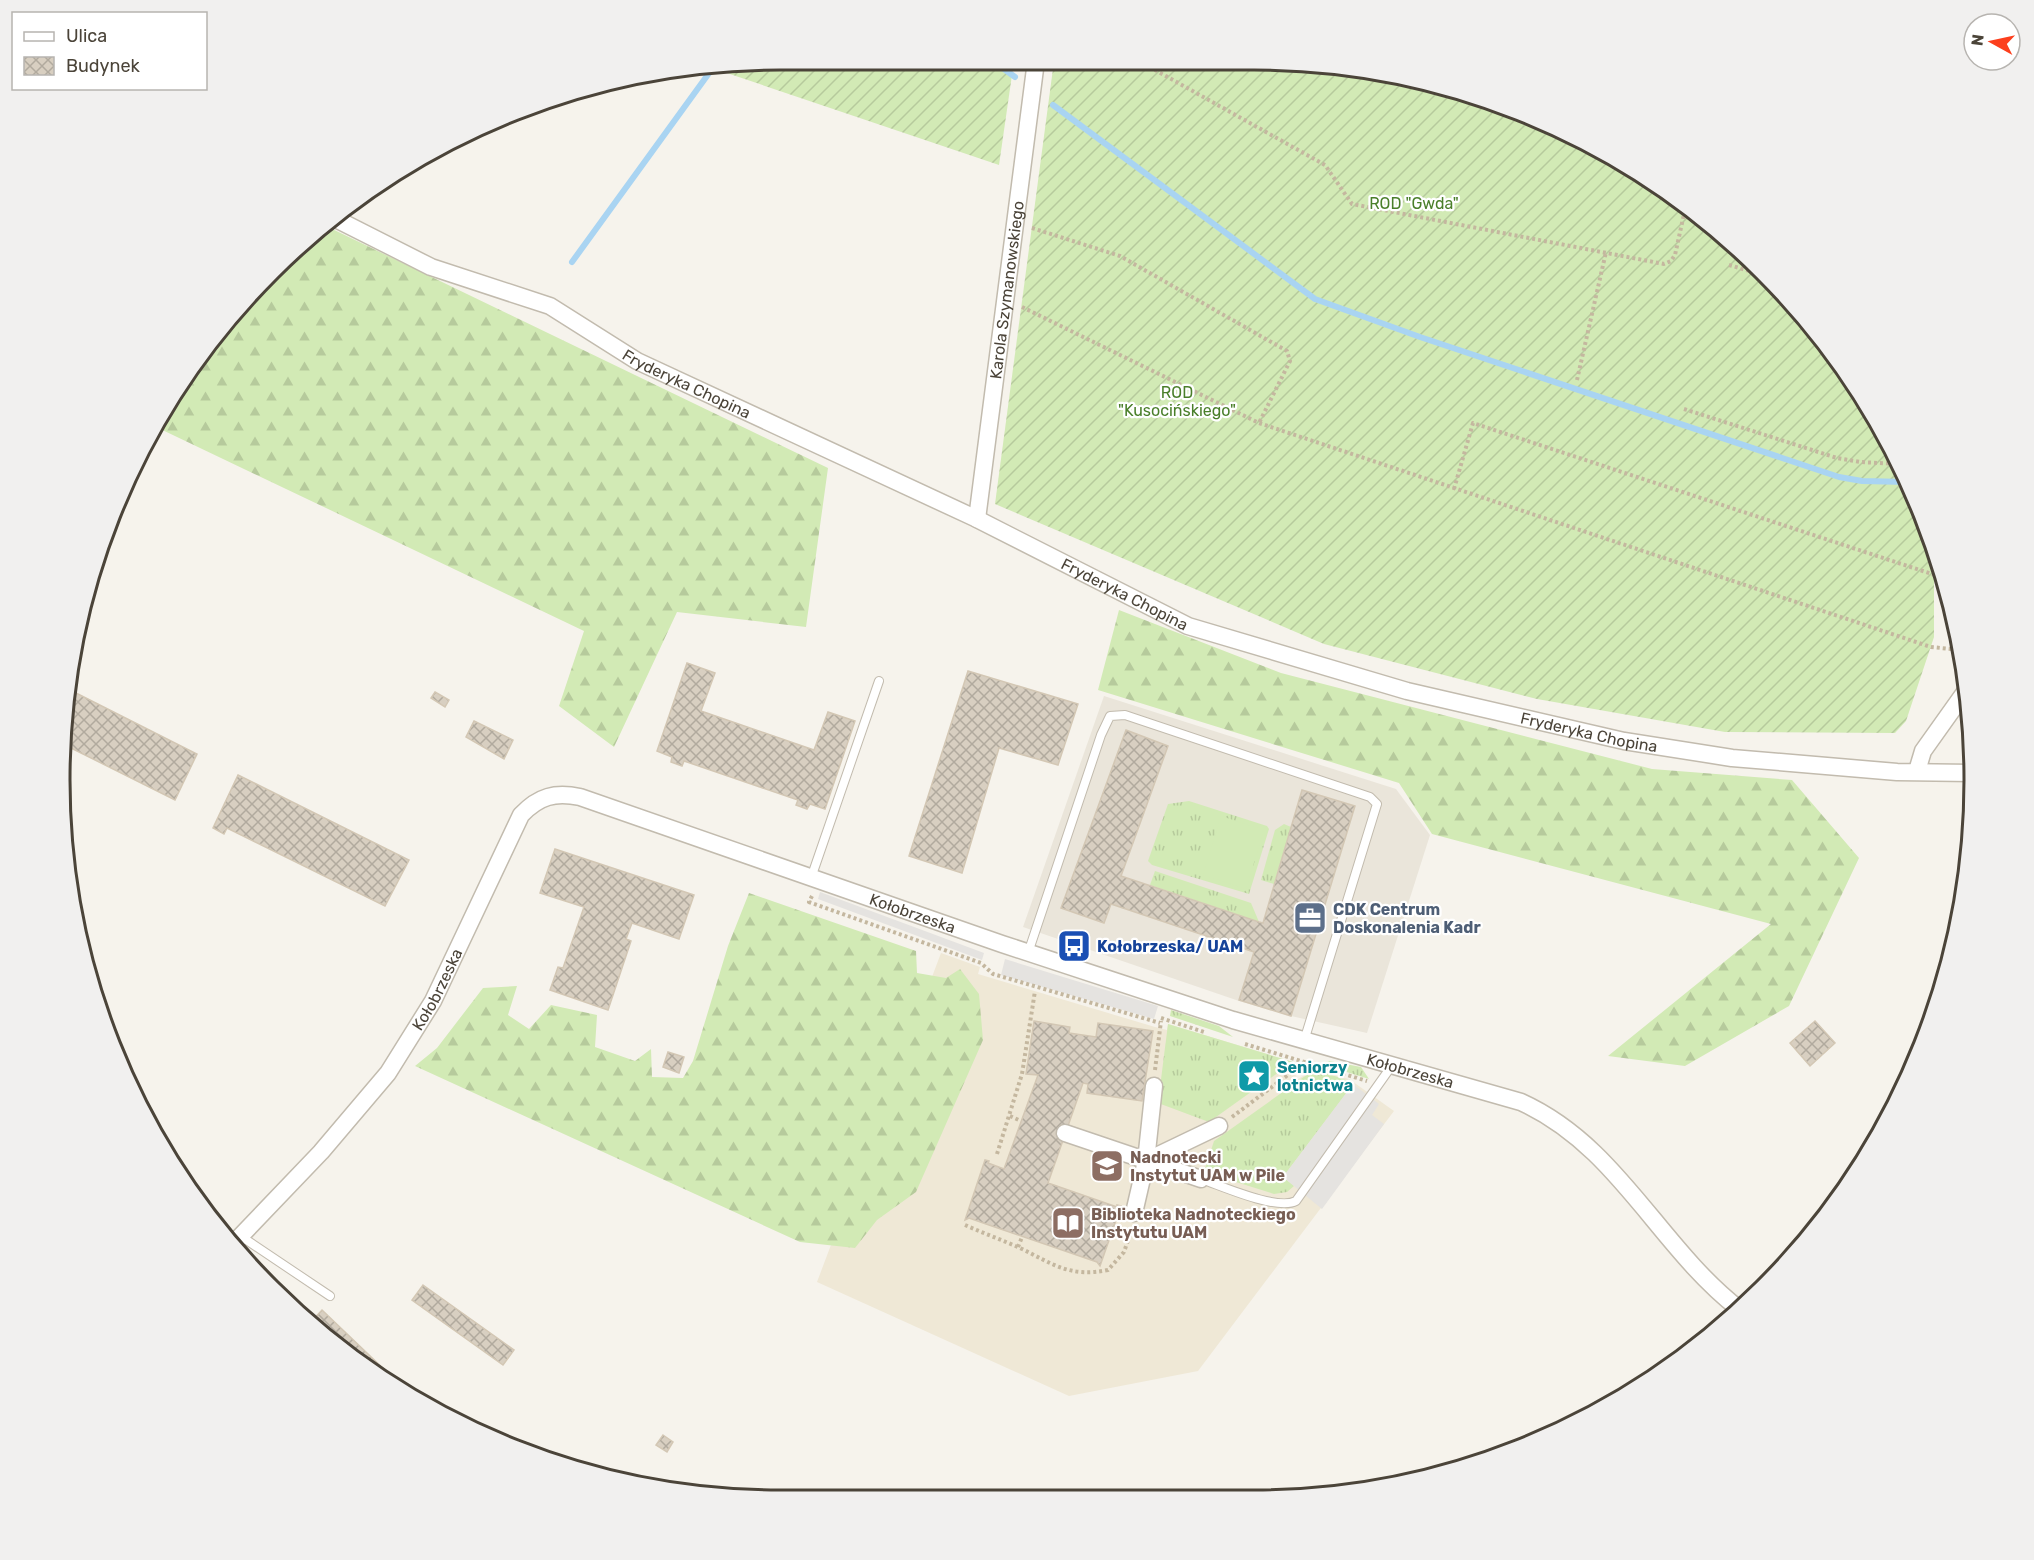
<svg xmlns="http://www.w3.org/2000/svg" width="2034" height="1560" font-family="Rubik,sans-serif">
<defs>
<pattern id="grass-tufts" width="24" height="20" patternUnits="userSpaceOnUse" patternTransform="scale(1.5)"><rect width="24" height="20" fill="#d2eab5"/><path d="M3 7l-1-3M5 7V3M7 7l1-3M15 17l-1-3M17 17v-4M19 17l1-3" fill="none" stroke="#b6ca9c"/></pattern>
<pattern id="forest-firs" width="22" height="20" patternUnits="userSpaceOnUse" patternTransform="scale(1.5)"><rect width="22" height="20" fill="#d2eab5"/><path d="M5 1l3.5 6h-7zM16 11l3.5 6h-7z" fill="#b6ca9c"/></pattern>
<pattern id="garden-furrows" width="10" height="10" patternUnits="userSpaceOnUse" patternTransform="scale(1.5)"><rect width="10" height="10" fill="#d2eab5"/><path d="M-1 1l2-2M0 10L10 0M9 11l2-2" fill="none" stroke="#b6ca9c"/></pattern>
<pattern id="building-cross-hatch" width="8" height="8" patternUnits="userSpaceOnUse" patternTransform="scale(1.5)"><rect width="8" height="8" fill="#d8cfc1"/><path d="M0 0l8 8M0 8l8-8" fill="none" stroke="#b1aa9e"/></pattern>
</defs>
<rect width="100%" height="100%" fill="#f6f3ec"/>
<path fill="#eae5da" d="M1104,696L1396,789L1430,835L1367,1033L1291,1016L1239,1001L1023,927Z"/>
<path fill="#efe8d6" d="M941,953L980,967L978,974L1155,1027L1167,1030L1168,1024L1293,1062L1289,1065L1298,1079L1315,1069L1349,1079L1394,1111L1198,1371L1069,1396L817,1282Z"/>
<g fill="url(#grass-tufts)">
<path d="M1189,801L1267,826L1269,829L1249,894L1152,865L1148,861L1168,804Z"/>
<path d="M1284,824L1291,827L1274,884L1261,880L1275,830Z"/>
<path d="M1155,871L1251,903L1259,922L1150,885Z"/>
<path d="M1171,1010L1219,1026L1233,1037L1170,1016Z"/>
<path d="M1168,1024L1293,1062L1209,1122L1158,1103Z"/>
<path d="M1330,1061L1361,1067L1369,1079L1321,1064Z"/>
<path d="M1315,1069L1354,1083L1283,1177L1294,1186L1287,1192L1274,1194L1204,1172L1214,1141Z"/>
</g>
<g fill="url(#forest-firs)">
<path d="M328,227L828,468L806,627L677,612L614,747L559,706L584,631L154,426L271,271Z"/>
<path d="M1119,610L1281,673L1652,769L1792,780L1859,858L1789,1006L1685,1066L1608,1056L1771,924L1432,834L1399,783L1098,690Z"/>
<path d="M749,893L916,951L917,973L946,978L960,969L979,994L983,1040L916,1192L877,1220L855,1248L800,1242L415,1066L437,1048L483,988L517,986L508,1015L529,1029L551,1005L597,1015L595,1047L635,1061L651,1049L652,1077L683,1078L693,1061L728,946Z"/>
</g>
<path fill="#d2eab5" d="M1221,816L1264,830L1246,889L1203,875Z"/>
<g fill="url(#garden-furrows)">
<path d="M780,60L1014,61L999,165L715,69Z"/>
<path d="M1054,61L1301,62L1441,85L1573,134L1692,209L1795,305L1853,380L1919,505L1934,554V637L1906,721L1895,733L1725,732L1537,699L1324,644L995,504Z"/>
</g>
<g fill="#e5e3e0">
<path d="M820,892L984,953L982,960L818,899Z"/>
<path d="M1005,959L1158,1006L1154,1019L1001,975Z"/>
<path d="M1353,1084L1379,1104L1372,1115L1384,1124L1322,1209L1283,1177Z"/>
</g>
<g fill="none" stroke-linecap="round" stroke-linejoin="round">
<g stroke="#a9d4f2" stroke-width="6">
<path d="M993,61L1015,77"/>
<path d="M1053,105L1315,299L1420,337L1839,477L1862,481L1907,482"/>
<path d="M572,262L712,69"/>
</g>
</g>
<g fill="url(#building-cross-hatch)" stroke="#d3c7b4" stroke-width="1.5">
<path d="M142,454L145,456L131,486H129Z"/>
<path d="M687,663L715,673L701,711L814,750L828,712L855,721L825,809L810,804L807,809L796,805L798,800L684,761L682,766L671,762L672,757L657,751Z"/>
<path d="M968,671L1078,704L1058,765L999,748L962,873L909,856Z"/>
<path d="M72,691L197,754L175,800L65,745Z"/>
<path d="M435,692L449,700L445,707L431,698Z"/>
<path d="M474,721L513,740L504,759L466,737Z"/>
<path d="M1126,730L1168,746L1121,876L1259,922L1263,923L1302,790L1355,806L1291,1016L1239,1000L1254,952L1111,904L1104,923L1061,908Z"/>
<path d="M238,775L409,860L385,906L227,828L224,834L213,828Z"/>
<path d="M555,849L694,895L679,939L632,923L626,939L631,941L608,1010L550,990L558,967L563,968L584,907L540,893Z"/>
<path d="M1034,1021L1070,1027L1069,1033L1096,1037L1098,1023L1153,1031L1142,1101L1087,1093L1088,1084L1083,1083L1048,1183L1117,1207V1205L1121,1206L1100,1266L1097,1262L989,1225L969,1218L965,1220L985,1160L989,1161L988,1163L1004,1169L1038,1075L1026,1074Z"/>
<path d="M1815,1021L1835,1043L1810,1066L1790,1043Z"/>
<path d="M668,1052L684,1057L679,1073L663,1067Z"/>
<path d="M423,1285L514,1350L503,1365L412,1300Z"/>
<path d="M322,1310L413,1397L380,1379L311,1322Z"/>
<path d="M663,1435L673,1442L667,1452L656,1445Z"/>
</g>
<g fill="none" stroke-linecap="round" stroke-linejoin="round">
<defs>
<g id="lane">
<path d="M811,878L879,681"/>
<path d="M1028,953L1101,735L1110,716L1125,715L1370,797L1377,804L1304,1041"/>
<path d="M1201,1179C1222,1186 1277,1211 1296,1201L1393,1064"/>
<path d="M242,1237L330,1296"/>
</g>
<g id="street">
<path id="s1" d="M338,220L431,267L550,306L637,361L977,519L1188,626L1407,691L1624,741L1732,758L1897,772L1973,773"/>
<path id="s2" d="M977,519L1036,61"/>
<path d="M1917,771L1923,751L1965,692"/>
<path d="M1065,1133L1201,1179"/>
<path d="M1146,1161L1219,1126"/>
<path d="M1134,1213L1146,1161L1154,1086"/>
<path id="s3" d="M233,1244L321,1152L388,1073L433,1001L521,815C539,796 555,792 580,797L1002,944L1233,1020L1521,1102C1618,1146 1658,1246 1739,1309"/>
</g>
</defs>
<use href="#lane" stroke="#c2bbae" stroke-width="10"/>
<use href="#street" stroke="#c2bbae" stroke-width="19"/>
<g stroke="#c4b79f" stroke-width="4" stroke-dasharray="3 3" stroke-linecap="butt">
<path d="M1139,61L1325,165L1352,204L1664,264L1671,261L1675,255L1686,205"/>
<path d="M1032,228L1120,256L1287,351L1290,361L1259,423"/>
<path d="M1729,265L1763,275"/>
<path d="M1022,307L1259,423L1931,647L1961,650"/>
<path d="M1577,380L1606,252"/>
<path d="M1684,409L1837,458L1860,462L1898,464"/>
<path d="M1454,489L1473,423L1941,577"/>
<path d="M812,896L809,902L981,963L993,974L1160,1023"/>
<path d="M1161,1018L1204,1032"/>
<path d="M1245,1044L1367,1081"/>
<path d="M1155,1070L1161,1021"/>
<path d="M1010,1116L1021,1121"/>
<path d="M1232,1117L1305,1062"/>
<path d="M997,1154L1022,1074L1035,991"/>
<path d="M965,1225C983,1233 1002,1240 1020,1248C1053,1264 1070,1278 1108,1270L1124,1252L1132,1229"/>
<path d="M1018,1247L1022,1237"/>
</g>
<use href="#lane" stroke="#fff" stroke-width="8"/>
<use href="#street" stroke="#fff" stroke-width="16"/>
</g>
<defs>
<symbol id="office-square" viewBox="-11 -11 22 22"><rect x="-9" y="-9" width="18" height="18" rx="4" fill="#5c6f8a" stroke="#fff"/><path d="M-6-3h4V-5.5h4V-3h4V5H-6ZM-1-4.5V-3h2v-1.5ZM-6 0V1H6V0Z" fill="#fff"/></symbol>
<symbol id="bus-square" viewBox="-11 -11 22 22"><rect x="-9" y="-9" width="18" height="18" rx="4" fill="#1a4fb4" stroke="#fff"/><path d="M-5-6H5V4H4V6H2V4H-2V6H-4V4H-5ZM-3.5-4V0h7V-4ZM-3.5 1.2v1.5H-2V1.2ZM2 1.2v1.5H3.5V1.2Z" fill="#fff"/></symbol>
<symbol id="sight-square" viewBox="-11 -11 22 22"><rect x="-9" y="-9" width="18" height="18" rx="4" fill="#0f9aa8" stroke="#fff"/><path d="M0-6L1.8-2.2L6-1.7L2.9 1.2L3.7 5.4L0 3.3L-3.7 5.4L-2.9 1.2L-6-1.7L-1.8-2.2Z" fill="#fff"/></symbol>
<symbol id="university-square" viewBox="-11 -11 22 22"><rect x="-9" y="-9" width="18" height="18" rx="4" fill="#8d6e63" stroke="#fff"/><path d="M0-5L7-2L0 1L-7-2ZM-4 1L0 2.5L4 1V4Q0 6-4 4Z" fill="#fff"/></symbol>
<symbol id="library-square" viewBox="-11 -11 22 22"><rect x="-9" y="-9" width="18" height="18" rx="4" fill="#8d6e63" stroke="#fff"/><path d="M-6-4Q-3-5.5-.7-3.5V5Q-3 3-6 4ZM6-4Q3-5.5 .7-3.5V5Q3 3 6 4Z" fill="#fff"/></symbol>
</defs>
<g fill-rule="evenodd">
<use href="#office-square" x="1291" y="899" width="38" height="38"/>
<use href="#bus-square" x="1055" y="927" width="38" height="38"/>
<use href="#sight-square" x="1235" y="1057" width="38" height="38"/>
<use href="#university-square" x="1088" y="1147" width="38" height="38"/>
<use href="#library-square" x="1049" y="1204" width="38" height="38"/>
</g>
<g text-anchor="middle" stroke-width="4.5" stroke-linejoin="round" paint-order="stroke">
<g font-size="16" fill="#4a7f2a" stroke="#fff">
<text x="1414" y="209">ROD "Gwda"</text>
<text x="1177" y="398">ROD<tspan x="1177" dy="18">"Kusocińskiego"</tspan></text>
</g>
<g font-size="16" fill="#4b4439" stroke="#fff">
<text dy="6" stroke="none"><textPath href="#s2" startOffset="231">Karola Szymanowskiego</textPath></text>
<text dy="6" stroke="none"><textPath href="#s1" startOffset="387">Fryderyka Chopina</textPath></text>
<text dy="6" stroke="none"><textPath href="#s1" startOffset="873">Fryderyka Chopina</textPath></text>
<text dy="6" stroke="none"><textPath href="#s1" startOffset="1359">Fryderyka Chopina</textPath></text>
<text dy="6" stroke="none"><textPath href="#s3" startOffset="939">Kołobrzeska</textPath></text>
<text dy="6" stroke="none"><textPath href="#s3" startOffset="328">Kołobrzeska</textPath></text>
<text dy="6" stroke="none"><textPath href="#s3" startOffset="1461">Kołobrzeska</textPath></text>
</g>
<g font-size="16" font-weight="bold" fill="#4e5e75" stroke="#fff" text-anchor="start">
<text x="1333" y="915">CDK Centrum<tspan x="1333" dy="18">Doskonalenia Kadr</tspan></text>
</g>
<g font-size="16" font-weight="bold" fill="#164399" stroke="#fff" text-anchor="start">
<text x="1097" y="952">Kołobrzeska/ UAM</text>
</g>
<g font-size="16" font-weight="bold" fill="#0d838f" stroke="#fff" text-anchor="start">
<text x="1277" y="1073">Seniorzy<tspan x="1277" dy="18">lotnictwa</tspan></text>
</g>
<g font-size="16" font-weight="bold" fill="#785e54" stroke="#fff" text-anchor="start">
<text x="1130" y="1163">Nadnotecki<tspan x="1130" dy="18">Instytut UAM w Pile</tspan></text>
<text x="1091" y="1220">Biblioteka Nadnoteckiego<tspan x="1091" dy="18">Instytutu UAM</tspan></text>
</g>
</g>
<path d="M0 0H2034V1560H0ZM780 70H1254A710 710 0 0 1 1964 780V780A710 710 0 0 1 1254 1490H780A710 710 0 0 1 70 780V780A710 710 0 0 1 780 70Z" fill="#f1f0ef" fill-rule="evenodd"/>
<path fill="none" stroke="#4b4439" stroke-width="3" d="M780 70H1254A710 710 0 0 1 1964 780V780A710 710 0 0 1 1254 1490H780A710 710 0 0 1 70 780V780A710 710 0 0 1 780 70Z"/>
<rect x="12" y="12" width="195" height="78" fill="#ffffff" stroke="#b7b4b0" stroke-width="1.5"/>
<rect x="24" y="32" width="30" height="9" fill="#ffffff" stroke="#b7b4b0" stroke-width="1.5"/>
<text x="66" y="42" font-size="18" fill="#4b4439">Ulica</text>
<rect x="24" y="57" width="30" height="18" fill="url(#building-cross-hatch)" stroke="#b7b4b0" stroke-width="1.5"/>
<text x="66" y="72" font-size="18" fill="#4b4439">Budynek</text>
<g transform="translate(1992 42) rotate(278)"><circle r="28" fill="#ffffff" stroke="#b7b4b0" stroke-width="1.5"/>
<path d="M0-4.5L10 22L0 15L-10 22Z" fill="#fc3f1d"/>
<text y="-9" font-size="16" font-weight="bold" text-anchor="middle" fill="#4b4439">N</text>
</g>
</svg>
